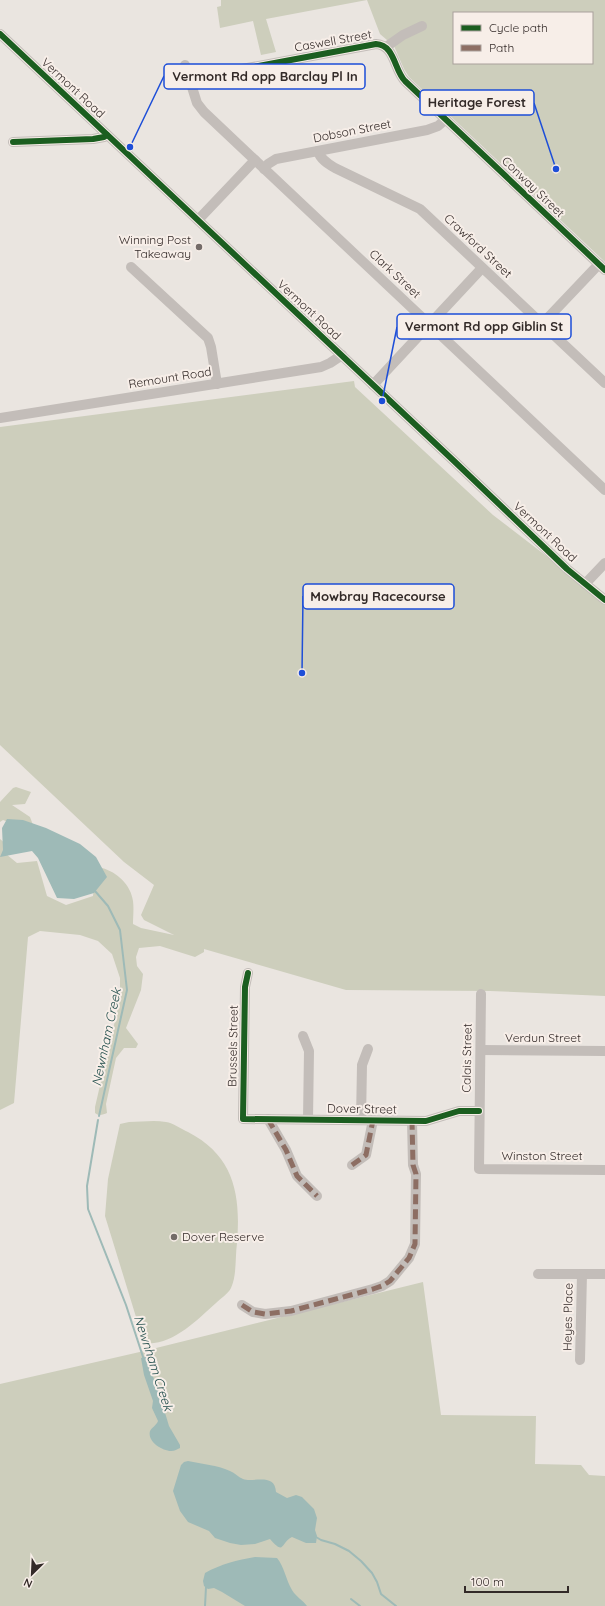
<svg xmlns="http://www.w3.org/2000/svg" width="605" height="1606" font-family="Quicksand,sans-serif">
<rect width="100%" height="100%" fill="#eae5e0"/>
<g fill="#cdcebc" fill-rule="evenodd">
<path d="M221,0H605V262L409,77L404,69L394,46L380,34L367,0L266,19L276,52L261,55L253,21L220,28L217,7L221,6ZM454,13H592V63H454Z"/>
<path d="M354,381L355,387L493,515L605,601V996L490,991L346,990L204,949V952L195,957L160,946L139,948L136,957L137,966L143,974L141,990L126,1028L138,1044L136,1048H124L116,1058L106,1104L107,1113C103,1115 98,1116 95,1113V1107L120,999V978L112,954L98,941L80,935L40,931L28,937L14,1103L0,1110V839L6,844V854L17,863L37,861L47,896L66,905L93,896L95,878L102,868C117,872 131,885 133,901C134,909 133,917 133,924L141,928L174,935L144,920L141,915L154,885L124,862L0,745V427Z"/>
<path d="M16,787L31,792L25,804L12,805L30,817L33,825L27,829L3,820L0,822V802L13,788Z"/>
<path d="M129,1122C141,1122 154,1120 166,1122C173,1123 181,1129 188,1132C234,1156 241,1194 237,1243C235,1257 237,1275 231,1288C228,1294 220,1299 216,1303C197,1320 171,1347 144,1343L105,1216L108,1179L120,1124Z"/>
<path d="M423,1282L441,1415L536,1416L535,1464L581,1465L589,1475L605,1476V1606H0V1384L144,1351Z"/>
</g>
<g fill="#9ebab7">
<path d="M7,819L23,820L46,828L80,844L96,857L107,877L94,893L74,899L57,898L38,858L32,851L0,857L3,850L2,828Z"/>
<path d="M146,1357L160,1396L169,1426L180,1445V1448C177,1449 175,1451 171,1451C163,1451 147,1442 150,1431C152,1427 156,1426 158,1421L152,1408L153,1401L144,1375L141,1358Z"/>
<path d="M188,1461C202,1464 217,1465 230,1471C235,1473 238,1477 243,1479C253,1483 275,1472 276,1492L287,1498L296,1495L302,1497L314,1509L317,1518L315,1530L317,1536L316,1543H306L292,1537C280,1543 285,1556 270,1539L255,1544L241,1545L230,1543L215,1538L209,1531L188,1522L180,1511L173,1491L181,1465L184,1462Z"/>
<path d="M255,1557L277,1558C284,1566 286,1580 292,1590C296,1597 303,1600 307,1606H245L222,1592L214,1588L208,1589L204,1586L203,1581L205,1573C221,1564 237,1560 255,1557Z"/>
</g>
<g fill="none" stroke-linecap="round" stroke-linejoin="round">
<g stroke="#9ebab7" stroke-width="2">
<path d="M95,891L108,906L120,930L127,990L99,1116"/>
<path d="M98,1120L87,1186L88,1209L126,1305L144,1360"/>
<path d="M316,1537L321,1540L335,1544L349,1551L361,1561L372,1573L377,1582L381,1594L396,1606"/>
<path d="M351,1599L360,1606"/>
<path d="M205,1606L206,1587"/>
</g>
<g stroke="#c3bdb9" stroke-width="10">
<path d="M0,34L454,461L567,569L605,600"/>
<path d="M386,47L403,35L422,26"/>
<path d="M185,65L197,103L204,112L605,490"/>
<path d="M189,79L376,44C395,45 394,70 405,81L605,270"/>
<path d="M13,142L93,139L104,137L107,135"/>
<path d="M318,151C320,159 328,164 335,168L420,209L605,383"/>
<path d="M264,169L268,164L276,159L427,130L438,126L446,119"/>
<path d="M198,220L255,160"/>
<path d="M131,267L208,338L211,347L217,384"/>
<path d="M543,323L599,264"/>
<path d="M373,385L482,268"/>
<path d="M0,418L321,367L330,363L342,355"/>
<path d="M585,584L605,563"/>
<path d="M248,973L245,987L243,1119L426,1121L459,1111H479"/>
<path d="M481,994L479,1169L605,1170"/>
<path d="M303,1036L309,1051L308,1119"/>
<path d="M481,1050L605,1051"/>
<path d="M268,1119L286,1150L297,1176L317,1196"/>
<path d="M361,1120L362,1065L368,1049"/>
<path d="M352,1165L366,1155L373,1120"/>
<path d="M538,1274H605"/>
<path d="M242,1305L253,1312L265,1314L291,1311L373,1289L382,1286L390,1281L409,1258L415,1244L416,1174L413,1165L412,1121"/>
<path d="M580,1360L582,1274"/>
</g>
<g stroke="#8d6e63" stroke-width="5" stroke-dasharray="10 5" stroke-linecap="butt">
<path d="M268,1119L286,1150L297,1176L317,1196"/>
<path d="M352,1165L366,1155L373,1120"/>
<path d="M242,1305L253,1312L265,1314L291,1311L373,1289L382,1286L390,1281L409,1258L415,1244L416,1174L413,1165L412,1121"/>
</g>
<defs>
<g id="cycleway">
<path d="M0,34L454,461L567,569L605,600"/>
<path d="M189,79L376,44C395,45 394,70 405,81L605,270"/>
<path d="M13,142L93,139L104,137L107,135"/>
<path d="M248,973L245,987L243,1119L426,1121L459,1111H479"/>
</g>
</defs>
<use href="#cycleway" stroke="#f7eee8" stroke-width="8"/>
<use href="#cycleway" stroke="#1b5e20" stroke-width="6"/>
</g>
<g fill="#736b68" stroke="#f7eee8" stroke-width="1.5">
<circle cx="199" cy="247" r="4"/>
<circle cx="174" cy="1237" r="4"/>
</g>
<g text-anchor="middle" stroke-width="4" stroke-linejoin="round" paint-order="stroke">
<g font-size="12" fill="#332a28" stroke="#f7eee8">
<text transform="translate(333 41) rotate(-10)" y="4">Caswell Street</text>
<text transform="translate(73 88) rotate(43)" y="4">Vermont Road</text>
<text transform="translate(352 131) rotate(-11)" y="4">Dobson Street</text>
<text transform="translate(533 187) rotate(44)" y="4">Conway Street</text>
<text transform="translate(478 246) rotate(43)" y="4">Crawford Street</text>
<text transform="translate(395 274) rotate(43)" y="4">Clark Street</text>
<text transform="translate(309 310) rotate(43)" y="4">Vermont Road</text>
<text transform="translate(170 378) rotate(-9)" y="4">Remount Road</text>
<text transform="translate(545 532) rotate(43)" y="4">Vermont Road</text>
<text x="543" y="1042">Verdun Street</text>
<text transform="translate(233 1046) rotate(-89)" y="4">Brussels Street</text>
<text transform="translate(467 1058) rotate(-89)" y="4">Calais Street</text>
<text transform="translate(362 1109) rotate(1)" y="4">Dover Street</text>
<text x="542" y="1160">Winston Street</text>
<text transform="translate(568 1317) rotate(-89)" y="4">Heyes Place</text>
</g>
<g font-size="12" fill="#332a28" stroke="#f7eee8" text-anchor="end">
<text x="191" y="244">Winning Post<tspan x="191" dy="14">Takeaway</tspan></text>
<text x="182" y="1241" text-anchor="start">Dover Reserve</text>
</g>
<g font-size="13" font-style="italic" fill="#234f4d" stroke="#f7eee8">
<text transform="translate(106 1037) rotate(-78)" y="5">Newnham Creek</text>
<text transform="translate(154 1363) rotate(72)" y="5">Newnham Creek</text>
</g>
</g>
<path fill="none" stroke="#1d4ed8" stroke-width="1.5" d="M130 147L164 76M556 169L534 103M382 401L397 327M302 673L303 596"/>
<g fill="#1d4ed8" stroke="#f7eee8" stroke-width="1.5">
<circle cx="130" cy="147" r="4"/>
<circle cx="556" cy="169" r="4"/>
<circle cx="382" cy="401" r="4"/>
<circle cx="302" cy="673" r="4"/>
</g>
<g fill="#f7eee8" stroke="#1d4ed8" stroke-width="1.5">
<rect x="164" y="64" width="201" height="25" rx="4"/>
<rect x="420" y="90" width="114" height="25" rx="4"/>
<rect x="397" y="314" width="174" height="25" rx="4"/>
<rect x="303" y="584" width="151" height="25" rx="4"/>
</g>
<g font-size="13" text-anchor="middle" font-weight="bold" fill="#332a28">
<text x="265" y="81">Vermont Rd opp Barclay Pl In</text>
<text x="477" y="107">Heritage Forest</text>
<text x="484" y="331">Vermont Rd opp Giblin St</text>
<text x="378" y="601">Mowbray Racecourse</text>
</g>
<rect x="453" y="12" width="140" height="52" fill="#f7eee8" stroke="#a9a09b"/>
<rect x="461" y="25" width="20" height="6" fill="#1b5e20" stroke="#a9a09b"/>
<text x="489" y="32" font-size="12" fill="#332a28">Cycle path</text>
<rect x="461" y="45" width="20" height="6" fill="#8d6e63" stroke="#a9a09b"/>
<text x="489" y="52" font-size="12" fill="#332a28">Path</text>
<g transform="translate(32 1574) rotate(204)" stroke="#f7eee8" stroke-width="3" paint-order="stroke">
<path d="M0-3L7 15L0 10L-7 15Z" fill="#332a28"/>
<text y="-6" font-size="11" font-weight="bold" text-anchor="middle" fill="#332a28">N</text>
</g>
<path d="M465 1586v6h103v-6" fill="none" stroke="#332a28" stroke-width="2"/>
<text x="471" y="1586" font-size="12" fill="#332a28" stroke="#f7eee8" stroke-width="3" paint-order="stroke">100 m</text>
</svg>
